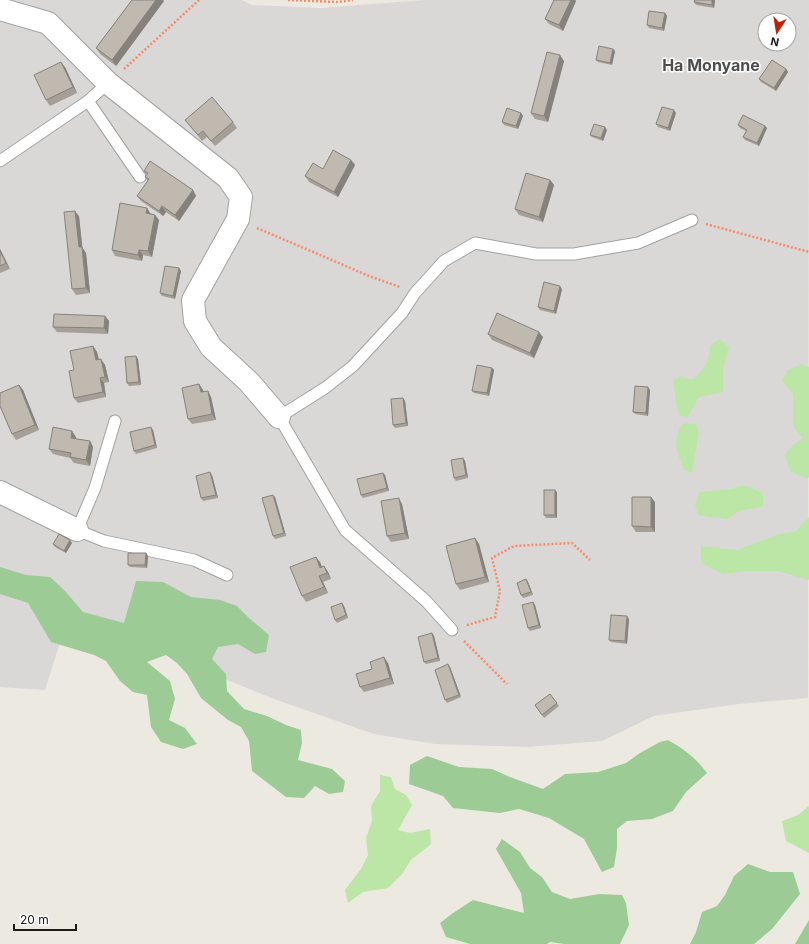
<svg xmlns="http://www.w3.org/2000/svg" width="809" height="944" font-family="Inter,sans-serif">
<rect width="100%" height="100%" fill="#eceae0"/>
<path fill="#d9d8d7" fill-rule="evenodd" d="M0,0H242L252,5L320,8L424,0H809L808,698L739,704L654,716L602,741L528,747L435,744L374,734L274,699L207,672L180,648L64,630L45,690L0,687ZM765,20H789V44H765Z"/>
<g fill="#bce6a6">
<path d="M720,339L729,347L723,369V392L699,397C694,404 692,411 687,417L679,415C675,404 676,393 673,382L681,375L686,379H694C705,367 709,363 710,346Z"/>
<path d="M801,364L809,367V477L807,479L790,471L785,455L792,446L803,438L793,426V394L782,381L788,370Z"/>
<path d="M695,423L699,431L692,473L684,470C677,452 672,441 682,424Z"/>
<path d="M745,485L763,493V507L739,511L728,519L711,517L698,515L695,504L700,492L731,489Z"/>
<path d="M809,517V580L778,571H746L723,574L701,563V546L737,550L779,534L796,531Z"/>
<path d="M380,775L391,777L395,789L406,795L412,805L398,830L410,833L430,829L431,844L411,860L402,874L388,888L363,892L348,903L345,890L361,869L368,855L366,838L372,821L371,806L380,791Z"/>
<path d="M809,806V853L786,841L782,821L798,815Z"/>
</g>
<g fill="#9dcb95">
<path d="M0,567L26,575L50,577L65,591L83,612L124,623L136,581L163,582L191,597L220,600L237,606L249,618L269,635L266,652L255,654L238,644L218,647L212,659L226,674L227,691L244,709L267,716L286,725L301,730L302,743L298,760L332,769L345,781L343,792L329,794L315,786L304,798L286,797L252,771L249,741L241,727L228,720L201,698L187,674L177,663L166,655L147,662L170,681L175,699L169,720L185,728L197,744L183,749L161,742L151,727L147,695L133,692L120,681L106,661L94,655L51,642L28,603L0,594Z"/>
<path d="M668,740C684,749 696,758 707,773L686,792L673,811L652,819L627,821L617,829V848L614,867L602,872L584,839L549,818L519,809L500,813L453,808L443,796L409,784L410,765L427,756L459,767L492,769L510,777L543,789L565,774L598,772L626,763L640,753L660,742Z"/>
<path d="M502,839L520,852L530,868L542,877L552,892L570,899L599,894L622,895L626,903L629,925L620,944H564L550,942L547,944H470L446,937L440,923L453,913L473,900L524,913L521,893L496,849Z"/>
<path d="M748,864L770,872H793L800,894L772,929L754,944H690L696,932L702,912L717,906L725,895L734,876Z"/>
<path d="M809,920V944H795Z"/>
</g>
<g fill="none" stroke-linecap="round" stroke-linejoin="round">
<defs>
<g id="service">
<path d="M88,101L140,177"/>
<path d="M0,161L88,101L108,83"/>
<path d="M115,421L95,488L77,530L104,541L194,560L227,575"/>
<path d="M452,630L426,601L345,530L279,417L325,388L353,366L402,313L415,293L444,261L475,243L536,254H574L638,243L692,220"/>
</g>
<g id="minor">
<path d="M0,9L48,23L108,83L228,178L241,197L238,219L193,300L195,321L211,347L249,382L279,417"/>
<path d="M0,492L77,530"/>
</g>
</defs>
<use href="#service" stroke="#a2a2a2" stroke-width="13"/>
<use href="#minor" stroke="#a2a2a2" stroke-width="24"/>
<g stroke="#f68b68" stroke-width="2.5" stroke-dasharray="2 2" stroke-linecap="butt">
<path d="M288,0L337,2L353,0"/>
<path d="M124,69L199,0"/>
<path d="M706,224L809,252"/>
<path d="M257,228L369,276L400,287"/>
<path d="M467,625L495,617L500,591L492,558L514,546L572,543L590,560"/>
<path d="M464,641L507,684"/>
</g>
<use href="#service" stroke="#fff" stroke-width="11"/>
<use href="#minor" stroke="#fff" stroke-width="22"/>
</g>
<g fill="#a59f97">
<path d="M132,0H163L164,1L116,66L100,54L96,48Z"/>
<path d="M554,0H575L576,1L563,31L549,24L545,19Z"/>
<path d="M695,0H715L714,8L696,5L694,2Z"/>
<path d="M665,13L667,16L664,31L649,28L647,25Z"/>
<path d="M613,49L615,51L612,65L598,62L596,60Z"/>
<path d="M564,61L548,122L535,119L531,113Z"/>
<path d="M65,67L77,93L50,106L46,100Z"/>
<path d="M786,69L788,72L776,91L761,82L759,79Z"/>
<path d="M521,113L523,116L518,129L504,125L502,122Z"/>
<path d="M676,113L670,131L658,127L656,124Z"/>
<path d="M185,120L233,122L237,128L215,146L207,137L202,141Z"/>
<path d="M738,125L765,126L767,128L759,146L745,140L743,137L746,131L740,128Z"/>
<path d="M607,130L603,141L592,137L590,135Z"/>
<path d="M351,160L355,165L338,197L309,182L305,176L323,169Z"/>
<path d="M144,171L193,190L196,196L179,221L166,212L163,216L141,201L137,196L148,181L145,177L147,175Z"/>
<path d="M550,180L554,185L543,222L519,215L515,209Z"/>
<path d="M147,208L150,213L155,215L159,220L152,257L143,255L142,261L115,256L112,250Z"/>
<path d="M79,216L82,247L86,253L90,293L76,295L72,289Z"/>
<path d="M0,249L10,269L0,273Z"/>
<path d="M181,271L175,299L162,296L160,293Z"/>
<path d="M562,289L556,314L540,310L538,307Z"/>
<path d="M105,316L109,321L108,334L57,332L53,327Z"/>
<path d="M488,334L543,337L534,358L492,340Z"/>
<path d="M93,346L97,352L99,359L105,365L109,382L104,383L106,397L78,403L74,398V370Z"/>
<path d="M136,356L138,359L141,385L129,386L127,383Z"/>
<path d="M492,368L494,370L489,396L474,393L472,391Z"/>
<path d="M199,384L203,390L204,392L208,391L211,397L216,420L192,424L188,419Z"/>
<path d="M19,385L23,390L39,430L16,440L12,434Z"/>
<path d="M650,390L648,416L635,414L633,412Z"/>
<path d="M403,398L405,401L408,426L395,428L393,425Z"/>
<path d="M153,430L157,448L136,454L134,451Z"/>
<path d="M76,437V439L90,441L93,447L90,466L74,463L70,458L53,454L49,449Z"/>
<path d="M463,458L465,461L468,478L456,481L454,478Z"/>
<path d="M212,475L218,498L203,501L201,498Z"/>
<path d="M385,475L389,491L363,498L361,495Z"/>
<path d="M557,492V518H546L544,515Z"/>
<path d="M275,497L286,536L275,539L273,536Z"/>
<path d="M655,502V532H636L632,526Z"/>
<path d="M402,504L409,539L391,542L387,536Z"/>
<path d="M475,538L479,544L489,582L460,590L456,584Z"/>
<path d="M72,543L66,553L55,547L53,544Z"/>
<path d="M146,553L148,556L147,568L130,567L128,565Z"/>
<path d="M320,562L322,567L324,566L328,572L331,579L323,582L328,593L306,602L302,596Z"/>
<path d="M526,579L528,582L533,595L523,598L521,595Z"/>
<path d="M533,602L535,605L541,628L530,631L528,628Z"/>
<path d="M342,603L344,606L348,618L337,623L335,620Z"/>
<path d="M629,619L627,644L611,642L609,640Z"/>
<path d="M432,633L434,636L440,661L426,664L424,662Z"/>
<path d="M388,663L394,684L364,692L360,687L372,669Z"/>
<path d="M450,667L461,697L447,703L445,700Z"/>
<path d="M550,694L559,706L544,718L535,705Z"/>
</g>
<g fill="#86827b">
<path d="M156,0H163L164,1L116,66L112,60Z"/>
<path d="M571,0H575L576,1L563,31L559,25Z"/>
<path d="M712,0H715L714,8L712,5Z"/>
<path d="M665,13L667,16L664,31L662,28Z"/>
<path d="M613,49L615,51L612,65L610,63Z"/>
<path d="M560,55L564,61L548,122L544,116Z"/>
<path d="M61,62L65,67L77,93L73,87Z"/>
<path d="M786,69L788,72L776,91L774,88Z"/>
<path d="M674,110L676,113L670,131L668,128Z"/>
<path d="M521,113L523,116L518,129L516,126Z"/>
<path d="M765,126L767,128L759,146L757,143Z"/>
<path d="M605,127L607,130L603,141L601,138Z"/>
<path d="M351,160L355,165L338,197L334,192Z"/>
<path d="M550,180L554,185L543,222L539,217Z"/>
<path d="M193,190L196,196L179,221L175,215Z"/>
<path d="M162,206L166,212L163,216L159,211Z"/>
<path d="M147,208L150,213H146Z"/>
<path d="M75,211L79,216L83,253L79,247Z"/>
<path d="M155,215L159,220L152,257L148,251Z"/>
<path d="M82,247L86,253L90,293L86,288Z"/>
<path d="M0,249L10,269L6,263L0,251Z"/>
<path d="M139,250L143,255L142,261L138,255Z"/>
<path d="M179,268L181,271L175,299L173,296Z"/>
<path d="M560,286L562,289L556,314L554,311Z"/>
<path d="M105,316L109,321L108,334L104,328Z"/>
<path d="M539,332L543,337L534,358L530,353Z"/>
<path d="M93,346L97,352L100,366L96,360Z"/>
<path d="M136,356L138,359L141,385L139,382Z"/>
<path d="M101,359L105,365L109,382L105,377Z"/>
<path d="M492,368L494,370L489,396L487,393Z"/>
<path d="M100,378L104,383L106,397L103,392Z"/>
<path d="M199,384L203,390L205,398L201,392Z"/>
<path d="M19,385L23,390L39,430L35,425Z"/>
<path d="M648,387L650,390L648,416L646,413Z"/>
<path d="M208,391L211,397L216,420L212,414Z"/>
<path d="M403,398L405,401L408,426L406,423Z"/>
<path d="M151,427L153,430L157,448L155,445Z"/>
<path d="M72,431L76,437L75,443L71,438Z"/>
<path d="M90,441L93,447L90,466L86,460Z"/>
<path d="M463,458L465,461L468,478L466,475Z"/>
<path d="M210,472L212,475L218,498L216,495Z"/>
<path d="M383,473L385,475L389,491L387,488Z"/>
<path d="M555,490L557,492V518L555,515Z"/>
<path d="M273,495L275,497L286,536L284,533Z"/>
<path d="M651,497L655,502V532L651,527Z"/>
<path d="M399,498L402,504L409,539L405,533Z"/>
<path d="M475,538L479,544L489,582L485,577Z"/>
<path d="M70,540L72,543L66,553L64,551Z"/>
<path d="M146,553L148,556L147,568L145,565Z"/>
<path d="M316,557L320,562L324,573L320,568Z"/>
<path d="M324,566L328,572L331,579L327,573Z"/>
<path d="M319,576L323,582L328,593L324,587Z"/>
<path d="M526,579L528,582L533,595L531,592Z"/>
<path d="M533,602L535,605L541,628L539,625Z"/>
<path d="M342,603L344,606L348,618L346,615Z"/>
<path d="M627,616L629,619L627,644L625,641Z"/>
<path d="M432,633L434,636L440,661L438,658Z"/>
<path d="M384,657L388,663L394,684L390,678Z"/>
<path d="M448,664L450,667L461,697L459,695Z"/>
</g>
<g fill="#c0b9b0" stroke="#86827b">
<path d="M132,0H156L112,60L96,48Z"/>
<path d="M554,0H571L559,25L545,19Z"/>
<path d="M695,0H712V5L694,2Z"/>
<path d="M649,11L665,13L662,28L647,25Z"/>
<path d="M599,46L613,49L610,63L596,60Z"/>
<path d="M547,52L560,55L544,116L531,113Z"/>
<path d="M772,60L786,69L774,88L759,79Z"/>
<path d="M61,62L73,87L46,100L34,75Z"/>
<path d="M212,97L233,122L211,141L203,131L198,135L185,120Z"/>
<path d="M662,107L674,110L668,128L656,124Z"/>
<path d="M507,108L521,113L516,126L502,122Z"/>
<path d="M743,115L765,126L757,143L743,137L747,130L738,125Z"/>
<path d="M594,124L605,127L601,138L590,135Z"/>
<path d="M333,150L351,160L334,192L305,176L313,163L323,169Z"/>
<path d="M150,161L193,190L175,215L162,206L159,211L137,196L149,179L145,177L148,173L144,171Z"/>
<path d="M526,173L550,180L539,217L515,209Z"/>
<path d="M120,203L147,208L146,213L155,215L148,251L139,250L138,255L112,250Z"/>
<path d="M75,211L79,247H82L86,288L72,289L64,212Z"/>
<path d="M0,251L6,263L0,266Z"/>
<path d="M165,266L179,268L173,296L160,293Z"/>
<path d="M544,282L560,286L554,311L538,307Z"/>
<path d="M497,313L539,332L530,353L488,334Z"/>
<path d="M54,314L105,316L104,328L53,327Z"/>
<path d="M93,346L96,360L101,359L105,377L100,378L103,392L74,398L69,371L74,370L70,351Z"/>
<path d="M136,356L139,382L127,383L125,357Z"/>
<path d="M477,365L492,368L487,393L472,391Z"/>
<path d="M199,384L201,392L208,391L212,414L188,419L182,388Z"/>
<path d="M19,385L35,425L12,434L0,406V393Z"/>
<path d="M635,386L648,387L646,413L633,412Z"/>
<path d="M403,398L406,423L393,425L391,399Z"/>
<path d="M53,427L72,431L71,438L90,441L86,460L70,457L71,453L49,449Z"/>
<path d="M151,427L155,445L134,451L130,432Z"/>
<path d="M463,458L466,475L454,478L451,460Z"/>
<path d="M210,472L216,495L201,498L196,476Z"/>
<path d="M383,473L387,488L361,495L357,479Z"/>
<rect x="544" y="490" width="11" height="25"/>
<path d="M273,495L284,533L273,536L262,498Z"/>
<path d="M632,497H651V527L632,526Z"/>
<path d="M399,498L405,533L387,536L381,501Z"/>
<path d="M59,534L70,540L64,551L53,544Z"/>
<path d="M475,538L485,577L456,584L446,546Z"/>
<path d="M128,553H146L145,565H128Z"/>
<path d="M316,557L320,568L324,566L327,573L319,576L324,587L302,596L290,567Z"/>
<path d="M526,579L531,592L521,595L517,583Z"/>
<path d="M533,602L539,625L528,628L522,605Z"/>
<path d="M342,603L346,615L335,620L331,607Z"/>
<path d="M611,615L627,616L625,641L609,640Z"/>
<path d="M432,633L438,658L424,662L418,637Z"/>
<path d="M384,657L390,678L360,687L356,674L372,669L370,662Z"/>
<path d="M448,664L459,695L445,700L435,670Z"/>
<path d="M550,694L557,703L542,715L535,705Z"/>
</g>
<g text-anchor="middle" stroke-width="3" stroke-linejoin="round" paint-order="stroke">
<g font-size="16" font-weight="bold" fill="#4e4e4e" stroke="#fff">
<text x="711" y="71">Ha Monyane</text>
</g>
</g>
<g transform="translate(777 32) rotate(192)"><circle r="19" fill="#ffffff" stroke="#a4a4a4"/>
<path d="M0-3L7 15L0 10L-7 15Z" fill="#c02105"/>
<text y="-6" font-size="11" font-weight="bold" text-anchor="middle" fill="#1b1b1b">N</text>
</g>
<path d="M14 924v6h62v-6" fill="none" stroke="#1b1b1b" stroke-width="2"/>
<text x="20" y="924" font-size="12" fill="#1b1b1b" stroke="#ffffff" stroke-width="3" paint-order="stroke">20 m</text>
</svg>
